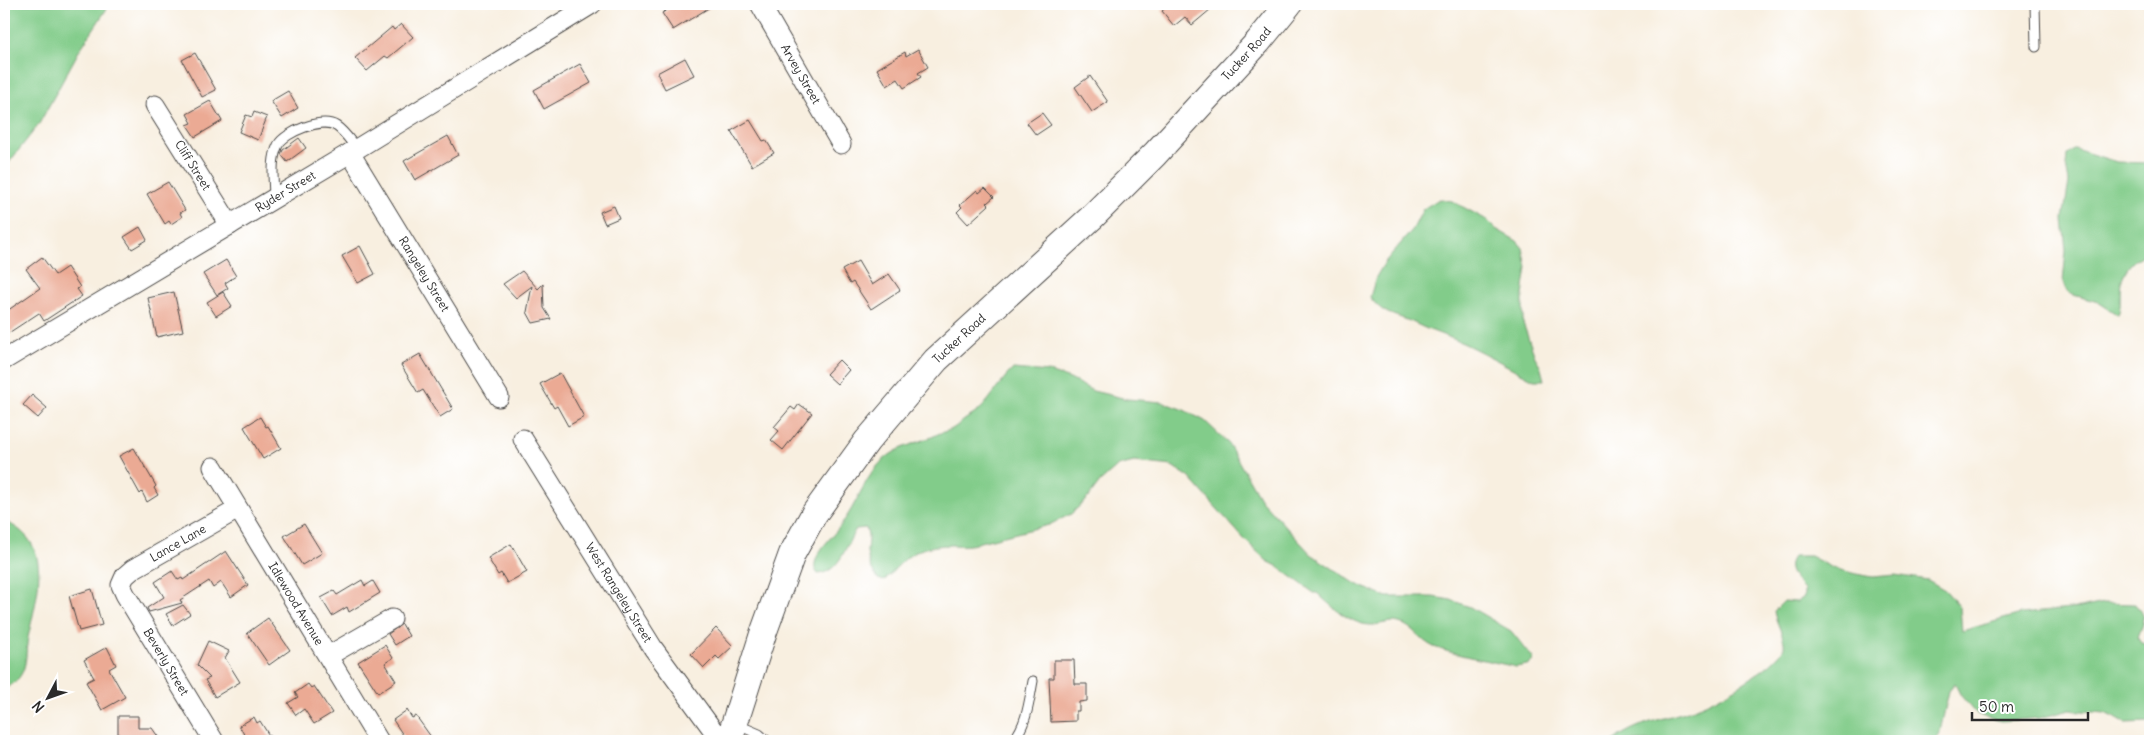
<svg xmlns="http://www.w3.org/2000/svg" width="2154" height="745" font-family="Delius,sans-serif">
<rect width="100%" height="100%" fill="#fff"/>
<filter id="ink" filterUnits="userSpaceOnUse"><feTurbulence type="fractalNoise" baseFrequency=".02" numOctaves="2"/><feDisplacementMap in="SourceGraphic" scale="10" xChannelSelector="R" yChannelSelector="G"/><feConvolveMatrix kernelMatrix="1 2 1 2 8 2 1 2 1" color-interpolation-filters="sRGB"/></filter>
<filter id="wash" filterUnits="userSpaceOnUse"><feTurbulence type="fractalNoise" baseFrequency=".0096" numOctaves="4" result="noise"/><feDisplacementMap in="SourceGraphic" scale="20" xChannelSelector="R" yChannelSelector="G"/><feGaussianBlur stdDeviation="1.12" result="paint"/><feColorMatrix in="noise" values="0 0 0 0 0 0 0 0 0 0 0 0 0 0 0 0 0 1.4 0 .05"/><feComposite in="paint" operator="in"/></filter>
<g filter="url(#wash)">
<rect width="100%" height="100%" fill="#f8efe0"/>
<g fill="#82cc8a" stroke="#567c5a">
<path d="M4,4H110L79,51L39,124L4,169Z"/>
<path d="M2075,149L2117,162L2150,163V252C2136,256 2124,268 2121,283C2119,294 2122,304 2118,315L2098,302L2070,294L2065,288L2063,282L2066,251L2063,219L2069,182L2066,166L2067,155Z"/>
<path d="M1439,199L1452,201L1487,220L1496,229L1517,241L1523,248L1527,267L1523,295V323L1535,357L1540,365L1544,380H1534C1511,368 1488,355 1465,344C1448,336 1429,331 1412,322C1393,314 1383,315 1370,297L1376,277L1385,262L1413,229L1423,209Z"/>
<path d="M1013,369L1049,372L1070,379L1093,391L1127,399L1162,402L1184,410L1205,421L1228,443L1261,500L1311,554L1356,584L1381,595L1388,597H1433L1451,600L1470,607L1511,631L1533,658V661L1527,665L1516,667C1491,661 1458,656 1434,647C1420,641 1413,626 1399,623C1390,620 1381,625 1373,625C1352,626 1331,606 1317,593H1314L1277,566L1267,561L1244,539L1189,477L1172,466L1134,462L1118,466L1100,482L1088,498L1071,514L1049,525L980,542C971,547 960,545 950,545C914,546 907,556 884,581L878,579C872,571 868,562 867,552C867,543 870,537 866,528L856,529C846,545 840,572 818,574C815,570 814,568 815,563C818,548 835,535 843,522C860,499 866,471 891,454C903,446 920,442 934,436C940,432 946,432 952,429C959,425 964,419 971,416C988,407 999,381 1013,369Z"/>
<path d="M4,521C54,542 38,592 29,633C23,657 32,675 4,689Z"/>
<path d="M1794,556H1810L1833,568L1856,574L1873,577L1895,575L1928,580L1945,590L1960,607L1962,631L2021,614L2080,608L2104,603L2135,604C2147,619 2143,621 2137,637L2141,643L2150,645V722L2125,723L2105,713L2070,710L2040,718L2002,721L1984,717L1977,714L1961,696L1955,684L1949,691L1939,736L1934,741H1613C1635,723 1664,719 1691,710C1710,704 1779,666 1784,647C1786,639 1775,621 1774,611L1784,601L1797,602L1804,597V589C1795,580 1783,568 1794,556Z"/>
</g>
<g id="blocks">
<g fill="#ebaa94">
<path d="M677,4H715L673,30L662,13Z"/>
<path d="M1170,4H1217L1192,25L1185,17L1174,26L1162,11Z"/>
<path d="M401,24L413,37L388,58L385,56L367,71L355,58L392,27L394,30Z"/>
<path d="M918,49L928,67L918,73L921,77L904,88L898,79L887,86L877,69L905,52L906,56Z"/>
<path d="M195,53L216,90L202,97L182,60Z"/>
<path d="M685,58L694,75L665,89L657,73Z"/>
<path d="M580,64L591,83L544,109L534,90Z"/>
<path d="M1090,76L1108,102L1092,112L1075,87Z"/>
<path d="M288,91L298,108L282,118L271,101Z"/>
<path d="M210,101L222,121L195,137L187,125L192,123L187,114Z"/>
<path d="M254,112L267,117L258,140L239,132L246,115L252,117Z"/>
<path d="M1042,113L1051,125L1036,135L1027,123Z"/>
<path d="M750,120L763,141L766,140L774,153L752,166L731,131Z"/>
<path d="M448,136L458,155L415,180L404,161Z"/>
<path d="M299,138L306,148L287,162L281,154L283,150Z"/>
<path d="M168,182L185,210L180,213L182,217L171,224L169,221L165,224L147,194Z"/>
<path d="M985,188L994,197L987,203L989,205L968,224L957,212L962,207L960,205L977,190L979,193Z"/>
<path d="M614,206L619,218L605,224L600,212Z"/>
<path d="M140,227L147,240L132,249L124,237Z"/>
<path d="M360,246L375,274L358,283L342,256Z"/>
<path d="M42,257L55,275L67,267L80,287L77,289L82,296L44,321L39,313L4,336V313L40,288L26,269Z"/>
<path d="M226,260L236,276L225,283L228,288L217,295L203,274Z"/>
<path d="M858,261L872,285L889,274L900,290L871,309L853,282L850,284L842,270Z"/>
<path d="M522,271L538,289L543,284L544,308L551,319L533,323L527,312L532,286L516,298L503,284Z"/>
<path d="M174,292L183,331L157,337L148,298Z"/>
<path d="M223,292L232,306L216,316L207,302Z"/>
<path d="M420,354L453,409L440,417L423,390L418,393L401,365Z"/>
<path d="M839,360L849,370L837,384L826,374Z"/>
<path d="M560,373L584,417L568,426L557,406L554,408L540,384Z"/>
<path d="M32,395L47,408L38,418L23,405Z"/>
<path d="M799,404L812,413L783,450L771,440L779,431L774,427L791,407L795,410Z"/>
<path d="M260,417L266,427L268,426L281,448L263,459L244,427Z"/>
<path d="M134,448L156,486L154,488L158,495L147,502L142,492L140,494L119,456Z"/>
<path d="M304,524L322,553L302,565L284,536Z"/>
<path d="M511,544L527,572L507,583L501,573L498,575L488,558Z"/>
<path d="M226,551L248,585L231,597L221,582L213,588L209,581L180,600L182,603L149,612L147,608L164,597L155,582L172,571L178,580L182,578L183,580Z"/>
<path d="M362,580L365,586L373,581L380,593L349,612L347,607L332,616L321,598L334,591L337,595Z"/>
<path d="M92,589L102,625L79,631L69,596Z"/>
<path d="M183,605L190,614L173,625L166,614Z"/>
<path d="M268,618L290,650L269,665L247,633Z"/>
<path d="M402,624L409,636L395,645L388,634Z"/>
<path d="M716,628L733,646L719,659L716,656L704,668L691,654Z"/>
<path d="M208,641L229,651L225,658L240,682L215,697L205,680L210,678L197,665Z"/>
<path d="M385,645L393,658L385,663L396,681L378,693L358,662Z"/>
<path d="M107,647L116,665L109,669L125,697L102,710L86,682L94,678L84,660Z"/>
<path d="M1054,660H1074L1075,684H1087V701L1079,702V711H1076V721L1051,722L1049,678H1054Z"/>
<path d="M308,684L311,688L314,686L332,713L314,724L304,709L296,715L288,703L298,697L295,693Z"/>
<path d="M407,710L412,718L416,716L434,741H407L393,720Z"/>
<path d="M118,716H138V728H152L161,741H118Z"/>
<path d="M254,717L257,723L260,721L270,737L264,741H248L239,726Z"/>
</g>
</g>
</g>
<g filter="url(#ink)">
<use href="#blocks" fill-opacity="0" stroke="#4a4846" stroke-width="1"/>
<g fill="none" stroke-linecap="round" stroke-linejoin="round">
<defs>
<g id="lane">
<path d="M2035,4L2036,47"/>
<path d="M274,199C274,182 270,161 278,145C285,132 322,117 336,126C344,131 351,142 357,149"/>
<path d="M738,725L759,734L767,741"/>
<path d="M1013,741C1027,724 1029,702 1033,681"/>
</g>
<g id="street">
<path id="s1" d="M760,4L841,144"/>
<path id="s2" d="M155,105L230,225"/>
<path id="s3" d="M350,153L499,397"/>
<path id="s4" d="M4,360L350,153L592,4"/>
<path id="s5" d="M523,439L653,648L721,741"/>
<path id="s6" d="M213,467L379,741"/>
<path d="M328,656L392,619"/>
<path id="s7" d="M214,741L125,594L121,585L125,576L133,569L238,509"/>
</g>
<g id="secondary">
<path id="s8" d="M729,741L763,634L792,554L814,514L867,441L936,360L1091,218L1155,154L1258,42L1289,4"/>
</g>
</defs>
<use href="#lane" stroke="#4a4846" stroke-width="11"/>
<use href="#street" stroke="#4a4846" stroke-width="21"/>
<use href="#secondary" stroke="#4a4846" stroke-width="28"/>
<use href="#lane" stroke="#fff" stroke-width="9"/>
<use href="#street" stroke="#fff" stroke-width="19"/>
<use href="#secondary" stroke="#fff" stroke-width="26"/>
</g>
</g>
<g text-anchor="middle" stroke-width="4" stroke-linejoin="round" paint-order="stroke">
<g font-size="12" fill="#2b2b2b" stroke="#fff">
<text dy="4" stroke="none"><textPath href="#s8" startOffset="876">Tucker Road</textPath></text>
<text dy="4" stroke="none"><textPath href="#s1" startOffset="81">Arvey Street</textPath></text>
<text dy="4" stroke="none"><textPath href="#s2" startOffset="71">Cliff Street</textPath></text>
<text dy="4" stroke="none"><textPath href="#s4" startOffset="328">Ryder Street</textPath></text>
<text dy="4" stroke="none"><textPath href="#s3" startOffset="142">Rangeley Street</textPath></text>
<text dy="4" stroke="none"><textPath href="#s8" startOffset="471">Tucker Road</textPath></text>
<text dy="4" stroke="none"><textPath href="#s7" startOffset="254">Lance Lane</textPath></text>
<text dy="4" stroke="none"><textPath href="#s5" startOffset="181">West Rangeley Street</textPath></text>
<text dy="4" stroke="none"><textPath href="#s6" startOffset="160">Idlewood Avenue</textPath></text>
<text transform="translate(166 662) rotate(59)" y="4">Beverly Street</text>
</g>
</g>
<rect width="2154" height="745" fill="none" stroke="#fff" stroke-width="20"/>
<g transform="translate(48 698) rotate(229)" stroke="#ffffff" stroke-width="4" paint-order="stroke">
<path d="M0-4L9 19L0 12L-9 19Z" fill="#2b2b2b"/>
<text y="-8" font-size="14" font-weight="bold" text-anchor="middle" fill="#2b2b2b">N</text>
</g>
<path d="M1972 712v8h116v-8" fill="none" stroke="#2b2b2b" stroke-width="2.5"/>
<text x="1979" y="712" font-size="15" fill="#2b2b2b" stroke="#ffffff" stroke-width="4" paint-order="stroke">50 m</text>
</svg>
